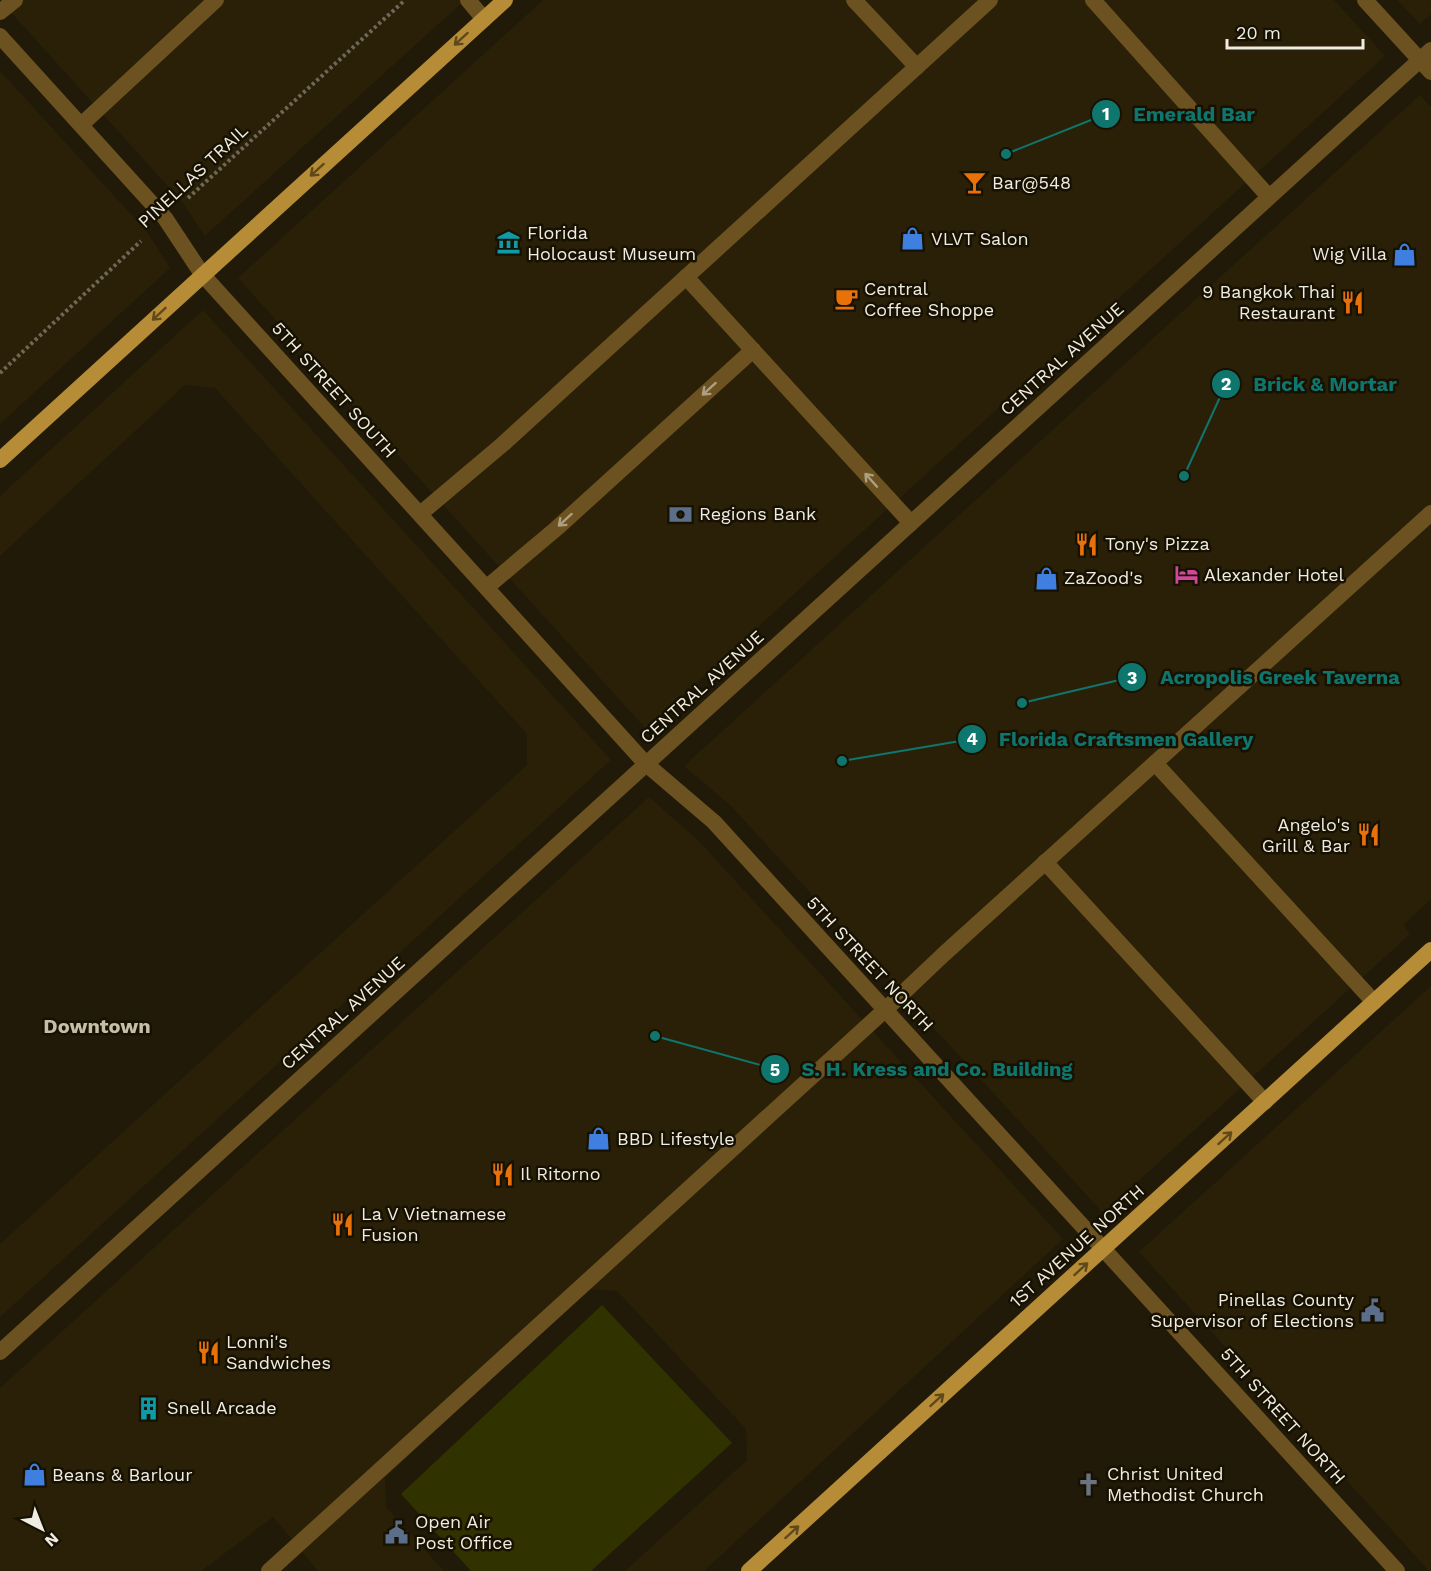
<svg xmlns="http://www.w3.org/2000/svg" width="1431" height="1571" font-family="'Work Sans',sans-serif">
<rect width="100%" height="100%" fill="#211a09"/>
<g fill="#2a2008">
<path d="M0,0H465L205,236L182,202Z"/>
<path d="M543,0H1334L1385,56L646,729L238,278Z"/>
<path d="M1397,0H1431V14L1420,24Z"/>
<path d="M0,71L147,232L170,268L0,424Z"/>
<path d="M1420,95L1431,107V899L1403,925L1410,934L1103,1213L731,806L684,766Z"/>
<path d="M203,310L611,760L0,1317V1244L527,765V734L215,388L185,385L0,556V496Z"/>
<path d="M649,797L697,839L1063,1239L704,1571H625L747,1460L746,1429L617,1291L587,1289L385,1478L386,1507L444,1571H318L273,1517L201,1571H0V1388Z"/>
<path d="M1431,986V1571H1429L1139,1252Z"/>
</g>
<path fill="#303200" d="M602,1305L732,1443L591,1571H471L401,1494Z"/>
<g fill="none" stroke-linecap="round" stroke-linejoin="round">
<g stroke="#6e6859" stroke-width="4" stroke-dasharray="3 3" stroke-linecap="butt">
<path d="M188,198L405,0"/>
<path d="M0,373L141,241"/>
</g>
<g stroke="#6c5220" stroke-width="16">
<path d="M468,0L484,19"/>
<path d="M854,0L917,67"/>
<path d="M1093,0L1269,197"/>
<path d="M0,12L15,0"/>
<path d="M81,125L216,0"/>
<path d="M686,277L911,523"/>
<path d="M420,514L503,444L990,0"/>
<path d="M487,587L557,528L753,350"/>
<path d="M1155,763L1374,1002"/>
<path d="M1045,862L1265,1102"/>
<path d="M269,1571L886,1009L944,954L1431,513"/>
</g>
<path stroke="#6c5220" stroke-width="16" d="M0,36L165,218L202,274L646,764L714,822L1397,1571"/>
<g stroke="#6c5220" stroke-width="16">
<path d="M1365,0L1431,72"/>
<path d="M0,1352L1431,50"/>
</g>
<g stroke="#b68c37" stroke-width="16">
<path d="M0,460L505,0"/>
<path d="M749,1571L1431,950"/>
</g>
</g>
<defs><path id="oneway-shaft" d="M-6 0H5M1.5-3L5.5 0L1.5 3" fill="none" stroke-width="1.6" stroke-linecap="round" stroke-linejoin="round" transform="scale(1.5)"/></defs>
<g stroke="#5f481a">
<use href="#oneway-shaft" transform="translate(461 39) rotate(138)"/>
<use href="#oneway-shaft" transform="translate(317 170) rotate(138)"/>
<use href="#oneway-shaft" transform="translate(159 314) rotate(137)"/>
<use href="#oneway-shaft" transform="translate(1225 1138) rotate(-42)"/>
<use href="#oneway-shaft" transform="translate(1081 1269) rotate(-42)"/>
<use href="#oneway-shaft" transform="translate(937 1400) rotate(-42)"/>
<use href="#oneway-shaft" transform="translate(792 1532) rotate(-42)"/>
</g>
<g stroke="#ae9f80">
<use href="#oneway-shaft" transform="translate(709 389) rotate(138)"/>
<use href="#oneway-shaft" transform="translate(871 480) rotate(-132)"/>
<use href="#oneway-shaft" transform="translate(565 520) rotate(138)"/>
</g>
<defs>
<symbol id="bar-bare" viewBox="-9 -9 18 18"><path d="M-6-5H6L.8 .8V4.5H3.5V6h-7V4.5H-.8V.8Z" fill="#e8710a" stroke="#171102" stroke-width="2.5" paint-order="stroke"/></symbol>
<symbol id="shop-bare" viewBox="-9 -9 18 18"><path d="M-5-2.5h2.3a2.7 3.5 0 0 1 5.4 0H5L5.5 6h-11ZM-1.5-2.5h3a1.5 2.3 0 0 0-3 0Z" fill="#3f7fe0" stroke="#171102" stroke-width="2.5" paint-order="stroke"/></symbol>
<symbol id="museum-bare" viewBox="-9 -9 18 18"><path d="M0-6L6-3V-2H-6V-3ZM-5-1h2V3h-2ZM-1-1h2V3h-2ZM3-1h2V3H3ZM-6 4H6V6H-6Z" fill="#0f9aa8" stroke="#171102" stroke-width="2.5" paint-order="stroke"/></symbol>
<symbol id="cafe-bare" viewBox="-9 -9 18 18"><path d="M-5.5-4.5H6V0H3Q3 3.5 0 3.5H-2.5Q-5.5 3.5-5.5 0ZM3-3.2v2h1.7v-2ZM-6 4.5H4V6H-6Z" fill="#e8710a" stroke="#171102" stroke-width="2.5" paint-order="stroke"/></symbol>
<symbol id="restaurant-bare" viewBox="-9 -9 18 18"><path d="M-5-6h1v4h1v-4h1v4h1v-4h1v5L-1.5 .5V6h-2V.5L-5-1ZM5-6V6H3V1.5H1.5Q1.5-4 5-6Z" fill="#e8710a" stroke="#171102" stroke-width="2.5" paint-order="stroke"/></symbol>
<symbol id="bank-bare" viewBox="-9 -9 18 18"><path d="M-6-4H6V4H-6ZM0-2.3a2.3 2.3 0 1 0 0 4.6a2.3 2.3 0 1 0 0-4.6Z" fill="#5c6f8a" stroke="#171102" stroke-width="2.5" paint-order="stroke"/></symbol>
<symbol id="hotel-bare" viewBox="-9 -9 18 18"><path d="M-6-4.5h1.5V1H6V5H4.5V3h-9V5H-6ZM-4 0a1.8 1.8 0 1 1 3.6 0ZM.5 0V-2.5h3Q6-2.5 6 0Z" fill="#d1479c" stroke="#171102" stroke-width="2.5" paint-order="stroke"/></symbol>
<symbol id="civic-bare" viewBox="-9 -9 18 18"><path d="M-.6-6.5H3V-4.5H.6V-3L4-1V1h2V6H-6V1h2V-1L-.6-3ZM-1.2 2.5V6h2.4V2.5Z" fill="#5c6f8a" stroke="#171102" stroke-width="2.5" paint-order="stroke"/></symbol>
<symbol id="building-bare" viewBox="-9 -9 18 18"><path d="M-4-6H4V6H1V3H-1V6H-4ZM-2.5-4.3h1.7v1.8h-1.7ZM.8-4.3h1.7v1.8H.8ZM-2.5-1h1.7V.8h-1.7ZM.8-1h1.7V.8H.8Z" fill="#0f9aa8" stroke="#171102" stroke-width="2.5" paint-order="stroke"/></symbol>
<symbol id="church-bare" viewBox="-9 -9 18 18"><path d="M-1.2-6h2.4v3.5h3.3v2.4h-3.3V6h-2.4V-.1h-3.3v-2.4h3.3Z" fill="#6b7280" stroke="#171102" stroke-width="2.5" paint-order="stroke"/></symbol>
</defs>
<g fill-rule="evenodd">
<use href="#bar-bare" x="958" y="166" width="33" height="33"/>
<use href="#shop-bare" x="896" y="222" width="33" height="33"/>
<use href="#museum-bare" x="492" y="226" width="33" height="33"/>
<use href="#shop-bare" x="1388" y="238" width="33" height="33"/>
<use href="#cafe-bare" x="830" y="282" width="33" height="33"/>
<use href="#restaurant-bare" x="1336" y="286" width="33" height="33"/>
<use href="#bank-bare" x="664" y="498" width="33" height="33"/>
<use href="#restaurant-bare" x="1070" y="528" width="33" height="33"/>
<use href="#hotel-bare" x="1170" y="558" width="33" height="33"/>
<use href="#shop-bare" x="1030" y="562" width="33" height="33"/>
<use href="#restaurant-bare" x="1352" y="818" width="33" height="33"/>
<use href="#shop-bare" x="582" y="1122" width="33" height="33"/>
<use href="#restaurant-bare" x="486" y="1158" width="33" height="33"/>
<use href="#restaurant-bare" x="326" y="1208" width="33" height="33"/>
<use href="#civic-bare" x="1356" y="1294" width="33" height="33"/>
<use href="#restaurant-bare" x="192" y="1336" width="33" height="33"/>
<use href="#building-bare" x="132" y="1392" width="33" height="33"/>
<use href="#shop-bare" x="18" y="1458" width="33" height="33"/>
<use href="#church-bare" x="1072" y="1468" width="33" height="33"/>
<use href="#civic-bare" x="380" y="1516" width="33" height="33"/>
</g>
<g text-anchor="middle" stroke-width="5" stroke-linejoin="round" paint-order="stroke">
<g font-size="18" fill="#f0ece1" stroke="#171102">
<text transform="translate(193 176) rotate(-43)" y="6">PINELLAS TRAIL</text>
<text transform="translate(1062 359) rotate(-42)" y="6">CENTRAL AVENUE</text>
<text transform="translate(334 390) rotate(48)" y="6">5TH STREET SOUTH</text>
<text transform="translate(702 687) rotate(-42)" y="6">CENTRAL AVENUE</text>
<text transform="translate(870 964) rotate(47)" y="6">5TH STREET NORTH</text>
<text transform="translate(343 1013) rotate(-42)" y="6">CENTRAL AVENUE</text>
<text transform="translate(1077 1246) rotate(-42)" y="6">1ST AVENUE NORTH</text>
<text transform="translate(1283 1416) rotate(48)" y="6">5TH STREET NORTH</text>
</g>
<g font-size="18" fill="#f0ece1" stroke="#171102" text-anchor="start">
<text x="992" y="189">Bar@548</text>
<text x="527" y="239">Florida<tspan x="527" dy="21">Holocaust Museum</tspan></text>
<text x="931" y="245">VLVT Salon</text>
<text x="1387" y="260" text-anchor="end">Wig Villa</text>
<text x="864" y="295">Central<tspan x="864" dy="21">Coffee Shoppe</tspan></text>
<text x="1335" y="298" text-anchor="end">9 Bangkok Thai<tspan x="1335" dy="21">Restaurant</tspan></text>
<text x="699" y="520">Regions Bank</text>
<text x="1105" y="550">Tony's Pizza</text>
<text x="1204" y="581">Alexander Hotel</text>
<text x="1064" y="584">ZaZood's</text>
<text x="1350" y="831" text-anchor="end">Angelo's<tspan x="1350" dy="21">Grill &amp; Bar</tspan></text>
<text x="617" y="1145">BBD Lifestyle</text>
<text x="520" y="1180">Il Ritorno</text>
<text x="361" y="1220">La V Vietnamese<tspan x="361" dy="21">Fusion</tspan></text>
<text x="1354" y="1306" text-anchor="end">Pinellas County<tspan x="1354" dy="21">Supervisor of Elections</tspan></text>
<text x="226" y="1348">Lonni's<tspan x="226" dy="21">Sandwiches</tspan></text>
<text x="167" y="1414">Snell Arcade</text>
<text x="1107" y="1480">Christ United<tspan x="1107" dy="21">Methodist Church</tspan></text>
<text x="52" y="1481">Beans &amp; Barlour</text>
<text x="415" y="1528">Open Air<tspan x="415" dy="21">Post Office</tspan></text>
</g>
<g font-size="20" font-weight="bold" fill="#c7bea8" stroke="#171102">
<text x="97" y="1033">Downtown</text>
</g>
</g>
<path fill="none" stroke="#0f766e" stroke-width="2" d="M1006 154L1106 114M1184 476L1226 384M1022 703L1132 677M842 761L972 739M655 1036L775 1069"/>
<g fill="#0f766e" stroke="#171102" stroke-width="2">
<circle cx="1006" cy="154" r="6"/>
<circle cx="1184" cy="476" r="6"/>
<circle cx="1022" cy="703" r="6"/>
<circle cx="842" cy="761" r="6"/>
<circle cx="655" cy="1036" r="6"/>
<circle cx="1106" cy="114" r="15"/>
<circle cx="1226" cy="384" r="15"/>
<circle cx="1132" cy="677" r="15"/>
<circle cx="972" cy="739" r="15"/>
<circle cx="775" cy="1069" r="15"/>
</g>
<g font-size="18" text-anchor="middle" font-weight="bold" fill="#fff">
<text x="1106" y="120">1</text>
<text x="1226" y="390">2</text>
<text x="1132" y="684">3</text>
<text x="972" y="745">4</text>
<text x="775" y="1076">5</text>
</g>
<g font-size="20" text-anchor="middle" font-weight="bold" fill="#0f766e" stroke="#171102" stroke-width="5" stroke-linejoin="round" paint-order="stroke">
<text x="1194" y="121">Emerald Bar</text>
<text x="1325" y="391">Brick &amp; Mortar</text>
<text x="1280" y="684">Acropolis Greek Taverna</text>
<text x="1126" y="746">Florida Craftsmen Gallery</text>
<text x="937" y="1076">S. H. Kress and Co. Building</text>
</g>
<g transform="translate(42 1529) rotate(138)" stroke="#171102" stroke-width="4.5" paint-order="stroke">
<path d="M0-4.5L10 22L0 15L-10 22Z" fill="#f0ece1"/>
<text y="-9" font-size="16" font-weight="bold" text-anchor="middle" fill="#f0ece1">N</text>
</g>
<path d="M1227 39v9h136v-9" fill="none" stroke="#f0ece1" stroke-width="3"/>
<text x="1236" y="39" font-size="18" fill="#f0ece1" stroke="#171102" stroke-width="4.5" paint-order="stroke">20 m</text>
</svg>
